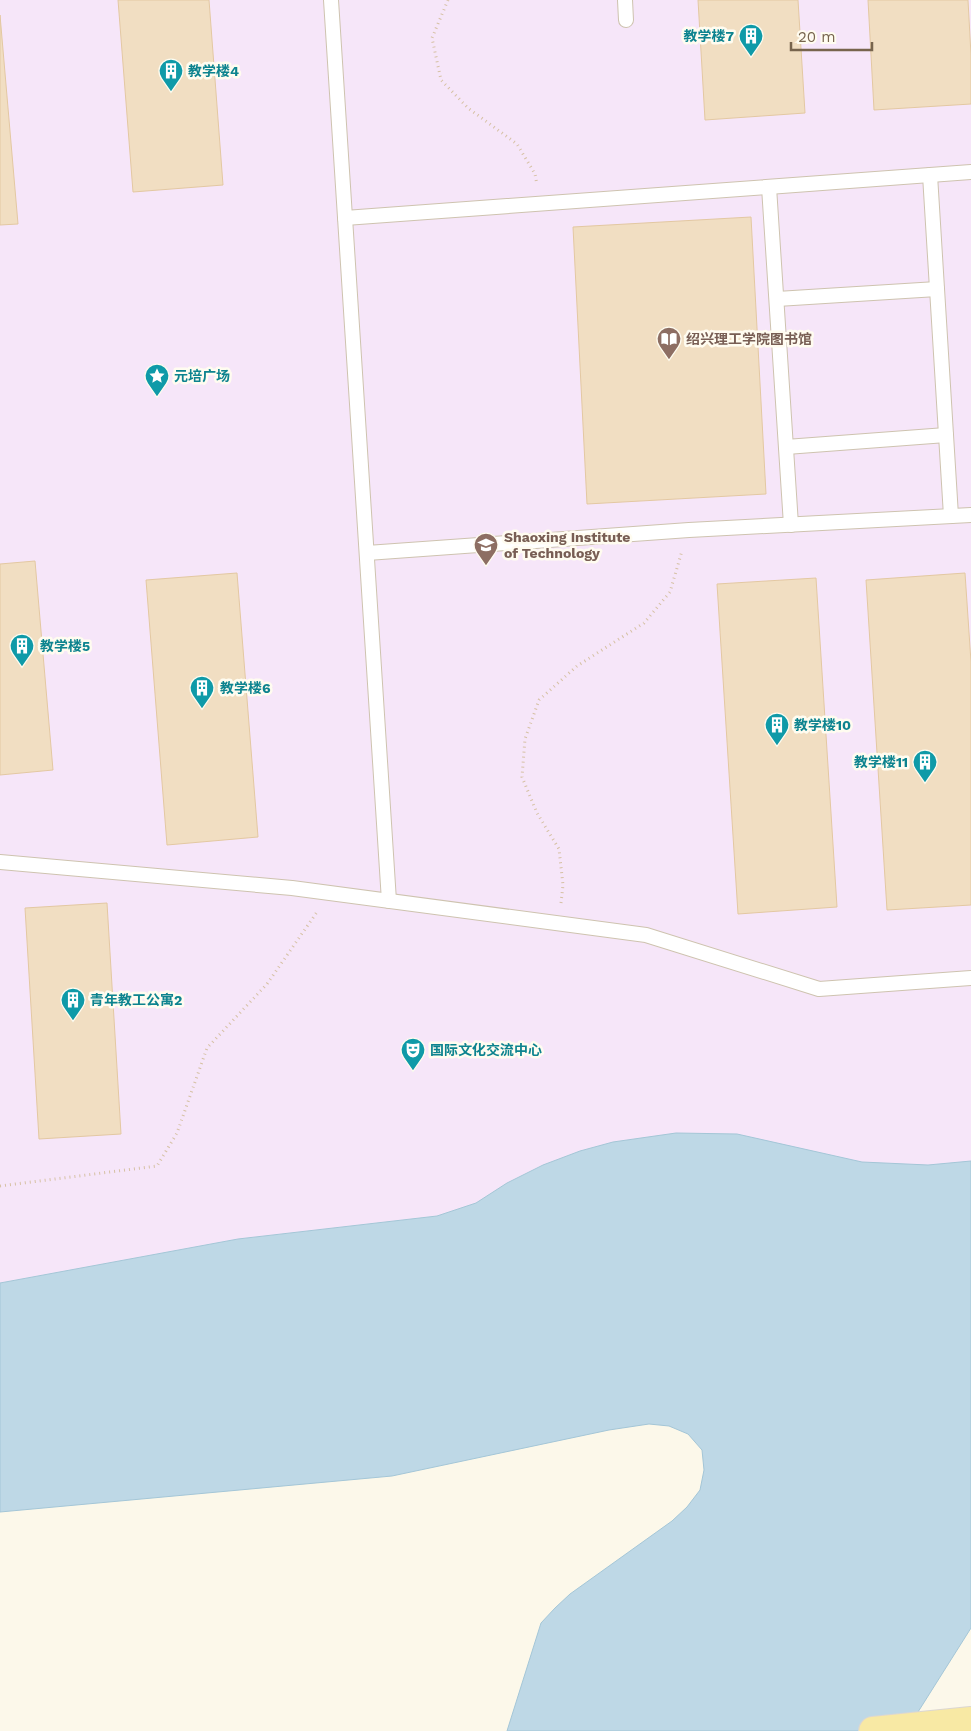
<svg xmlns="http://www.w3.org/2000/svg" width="971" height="1731" font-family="'Work Sans','Noto Sans SC',sans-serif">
<rect width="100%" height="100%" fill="#fcf8ea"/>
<path fill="#f6e6f9" d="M0,0H971V1287L737,1134L676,1133L613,1142L580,1151L543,1165L507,1183L476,1203L437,1216L238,1239L0,1283Z"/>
<path fill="#bed8e6" stroke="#a4c6d7" d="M676,1133L737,1134L862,1162L928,1165L971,1161V1628L906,1731H507L541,1623L555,1608L570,1594L672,1521L687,1507L700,1490L704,1470L702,1450L688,1434L669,1426L649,1424L609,1430L392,1476L0,1512V1283L238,1239L437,1216L476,1203L507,1183L543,1165L580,1151L613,1142Z"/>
<g fill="#f1dec2" stroke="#e3c8a2">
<path d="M118,0H209L223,185L133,192Z"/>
<path d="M698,0H798L805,113L705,120Z"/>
<path d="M868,0H968L971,55V104L874,110Z"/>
<path d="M0,15L18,224L0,225Z"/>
<path d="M751,217L766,494L587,504L573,227Z"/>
<path d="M35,561L53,770L0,775V564Z"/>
<path d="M237,573L258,837L167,845L146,580Z"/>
<path d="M965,573L971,662V905L887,910L866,580Z"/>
<path d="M816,578L837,907L738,914L717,584Z"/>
<path d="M107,903L121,1134L39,1139L25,908Z"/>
</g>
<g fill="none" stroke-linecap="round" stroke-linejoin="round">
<defs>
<g id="service">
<path d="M331,0L389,901"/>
<path d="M625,0L626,20"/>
<path d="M930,175L951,516"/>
<path d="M769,187L791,525"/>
<path d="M345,218L971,172"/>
<path d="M777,299L937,289"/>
<path d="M786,447L946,435"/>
<path d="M367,553L689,530L971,515"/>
<path d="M0,862L292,888L646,935L819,989L971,978"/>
</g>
<path id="primary" d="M873,1731L971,1721"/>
</defs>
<use href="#service" stroke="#cec3af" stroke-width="16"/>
<use href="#primary" stroke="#dcd7d1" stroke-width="30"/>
<g stroke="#d6c1a4" stroke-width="3" stroke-dasharray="1 4" stroke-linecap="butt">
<path d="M448,0L432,38L441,80L468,108L517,144L535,174L537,185"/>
<path d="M561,903L563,885L559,849L537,813L522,777L525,739L539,700L577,666L644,623L670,592L682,551"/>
<path d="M0,1186L157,1166L177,1133L207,1048L267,984L317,912"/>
</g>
<use href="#service" stroke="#fff" stroke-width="14"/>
<use href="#primary" stroke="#f8e9a4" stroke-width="28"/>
</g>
<defs>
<symbol id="building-pin" viewBox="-11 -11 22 30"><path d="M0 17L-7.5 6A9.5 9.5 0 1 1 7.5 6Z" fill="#0f9aa8" stroke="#fffcf0"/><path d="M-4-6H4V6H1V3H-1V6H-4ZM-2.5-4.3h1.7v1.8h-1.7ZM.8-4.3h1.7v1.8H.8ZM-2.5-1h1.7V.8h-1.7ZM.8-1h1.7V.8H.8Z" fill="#fff"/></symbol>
<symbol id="library-pin" viewBox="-11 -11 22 30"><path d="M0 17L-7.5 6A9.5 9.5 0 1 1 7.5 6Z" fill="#8d6e63" stroke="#fffcf0"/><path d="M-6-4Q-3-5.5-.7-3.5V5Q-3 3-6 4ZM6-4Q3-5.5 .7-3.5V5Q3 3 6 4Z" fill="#fff"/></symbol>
<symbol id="sight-pin" viewBox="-11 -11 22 30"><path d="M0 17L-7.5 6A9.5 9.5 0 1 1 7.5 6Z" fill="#0f9aa8" stroke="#fffcf0"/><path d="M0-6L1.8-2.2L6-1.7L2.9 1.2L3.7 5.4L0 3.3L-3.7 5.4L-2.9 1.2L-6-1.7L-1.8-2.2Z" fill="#fff"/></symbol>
<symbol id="university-pin" viewBox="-11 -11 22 30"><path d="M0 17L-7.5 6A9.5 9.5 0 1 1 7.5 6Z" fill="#8d6e63" stroke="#fffcf0"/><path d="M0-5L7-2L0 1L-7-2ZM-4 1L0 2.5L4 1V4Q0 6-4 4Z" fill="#fff"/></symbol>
<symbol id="theatre-pin" viewBox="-11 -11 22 30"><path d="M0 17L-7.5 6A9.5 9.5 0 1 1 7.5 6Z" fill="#0f9aa8" stroke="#fffcf0"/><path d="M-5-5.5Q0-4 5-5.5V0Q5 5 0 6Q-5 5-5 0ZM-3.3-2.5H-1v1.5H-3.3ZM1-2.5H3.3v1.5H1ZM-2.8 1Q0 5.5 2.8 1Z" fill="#fff"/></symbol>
</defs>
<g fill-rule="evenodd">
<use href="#building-pin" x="737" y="22" width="28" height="38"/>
<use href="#building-pin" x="157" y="57" width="28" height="38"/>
<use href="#library-pin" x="655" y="325" width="28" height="38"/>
<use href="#sight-pin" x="143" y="362" width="28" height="38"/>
<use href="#university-pin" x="472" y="531" width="28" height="38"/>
<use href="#building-pin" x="8" y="632" width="28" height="38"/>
<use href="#building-pin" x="188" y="674" width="28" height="38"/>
<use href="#building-pin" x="763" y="711" width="28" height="38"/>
<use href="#building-pin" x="911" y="748" width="28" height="38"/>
<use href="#building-pin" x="59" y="986" width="28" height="38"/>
<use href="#theatre-pin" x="399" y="1036" width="28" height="38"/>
</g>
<g text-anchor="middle" stroke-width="5" stroke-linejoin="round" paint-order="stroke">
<g font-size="14" font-weight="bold" fill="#0d838f" stroke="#fffcf0" text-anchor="start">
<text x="734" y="41" text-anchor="end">教学楼7</text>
<text x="188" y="76">教学楼4</text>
<text x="174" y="381">元培广场</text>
<text x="40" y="651">教学楼5</text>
<text x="220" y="693">教学楼6</text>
<text x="794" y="730">教学楼10</text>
<text x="908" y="767" text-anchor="end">教学楼11</text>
<text x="90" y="1005">青年教工公寓2</text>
<text x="430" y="1055">国际文化交流中心</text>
</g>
<g font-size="14" font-weight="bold" fill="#785e54" stroke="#fffcf0" text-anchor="start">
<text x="686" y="344">绍兴理工学院图书馆</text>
<text x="504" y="542">Shaoxing Institute<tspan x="504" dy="16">of Technology</tspan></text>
</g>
</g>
<path d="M791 42v8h81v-8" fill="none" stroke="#77644d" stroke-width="2.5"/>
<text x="798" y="42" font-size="15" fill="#77644d" stroke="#fffcf0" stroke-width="4" paint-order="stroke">20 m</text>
</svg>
